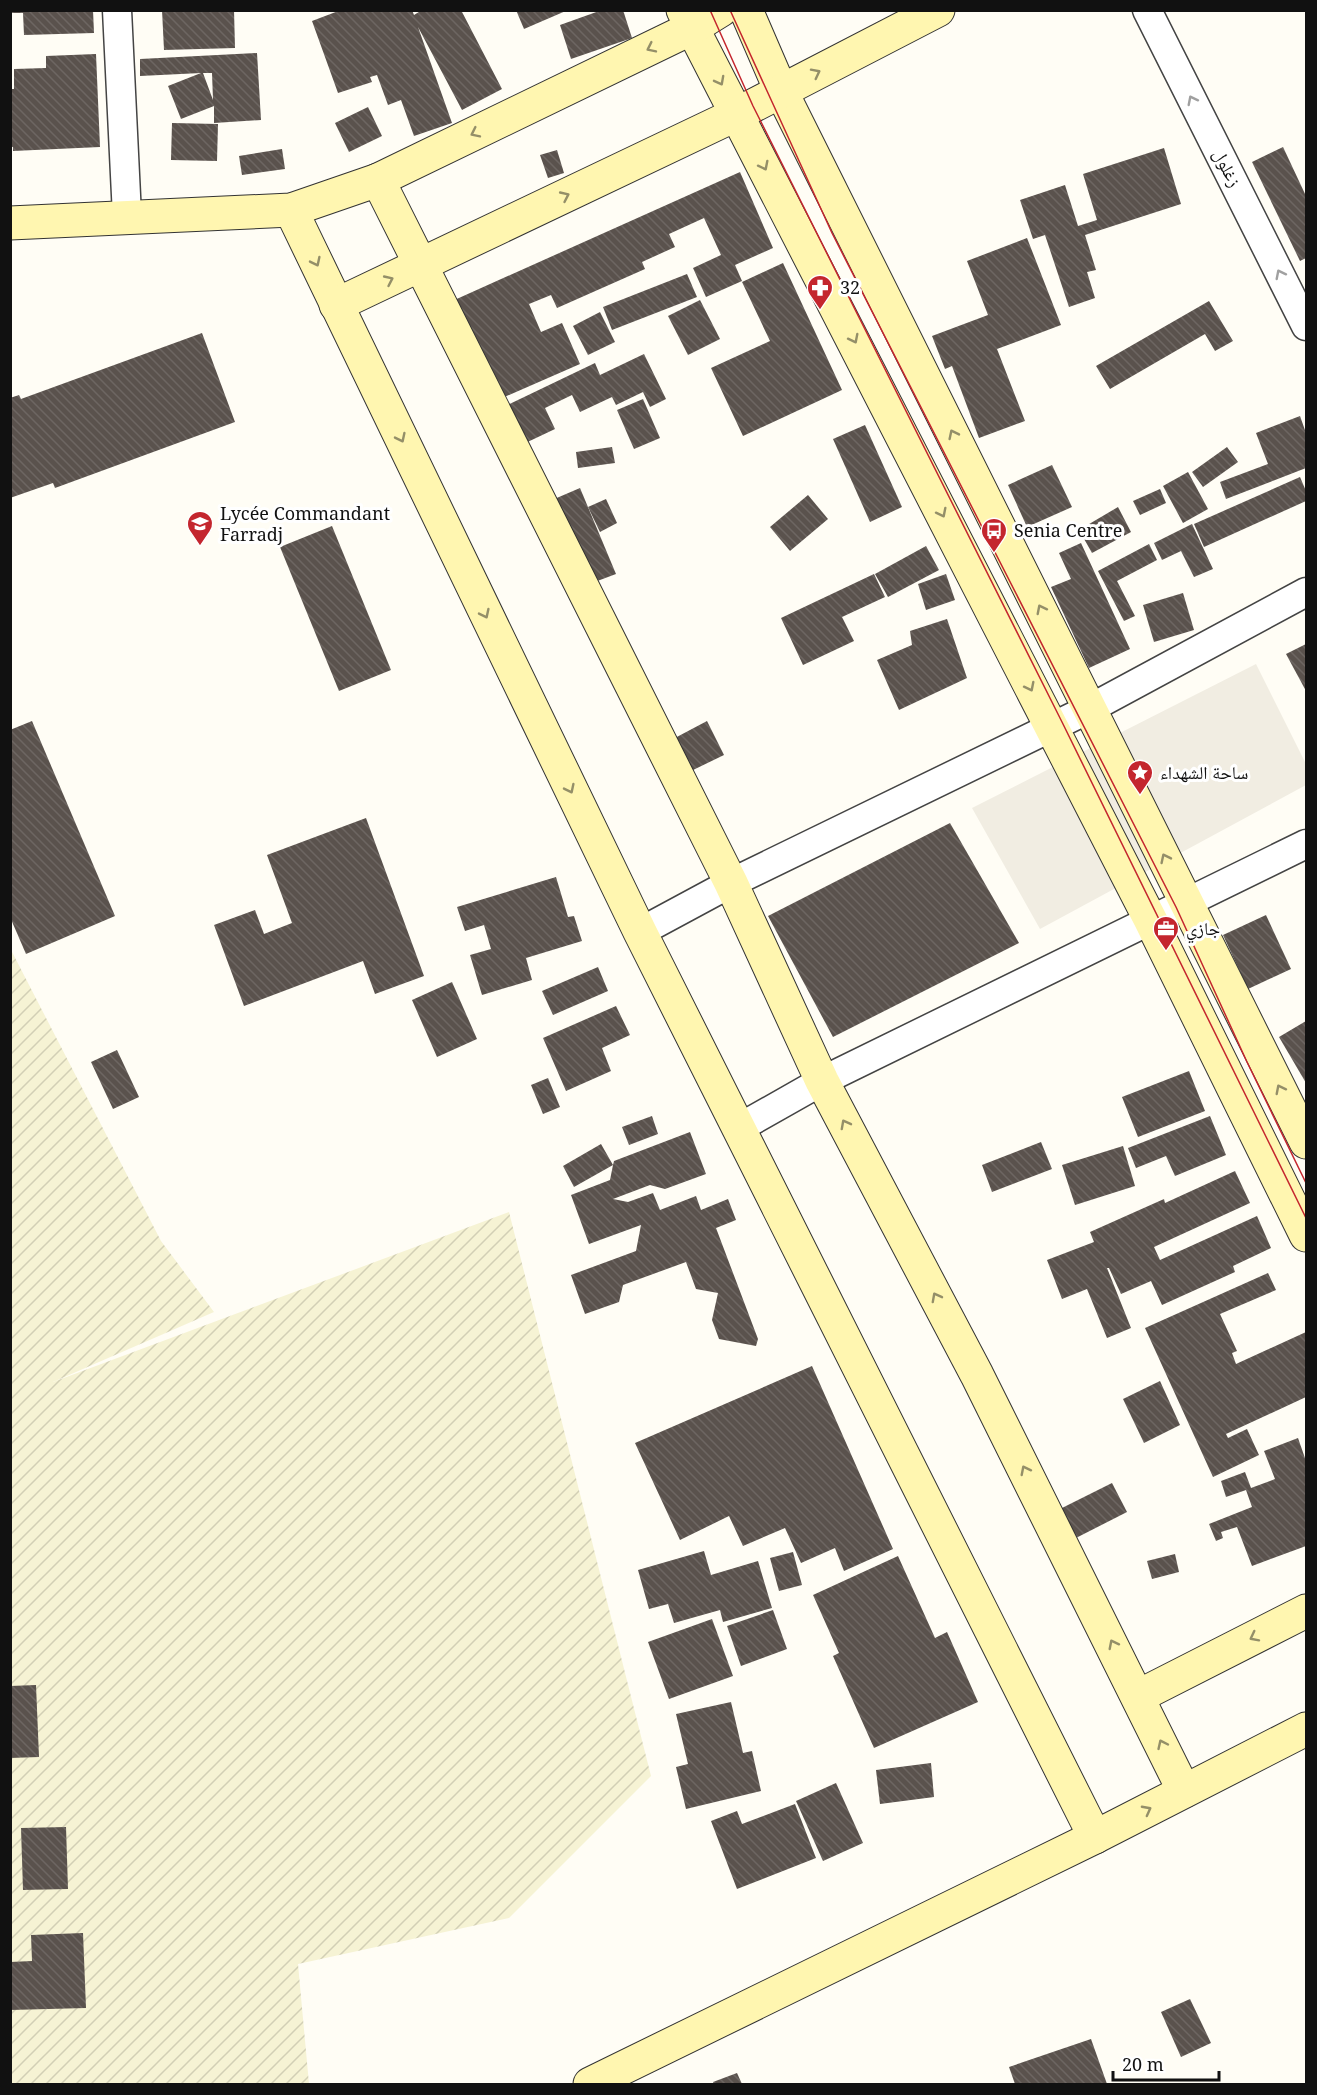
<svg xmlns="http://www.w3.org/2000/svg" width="1317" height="2095" font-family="'Noto Serif','Noto Naskh Arabic',serif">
<defs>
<pattern id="farmland-furrows" width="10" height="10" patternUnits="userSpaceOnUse" patternTransform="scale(1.5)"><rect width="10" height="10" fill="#f6f3d4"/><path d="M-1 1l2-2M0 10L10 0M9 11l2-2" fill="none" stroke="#d2cfb5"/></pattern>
<pattern id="building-back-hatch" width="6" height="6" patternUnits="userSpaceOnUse" patternTransform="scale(1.5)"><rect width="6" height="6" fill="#5a524d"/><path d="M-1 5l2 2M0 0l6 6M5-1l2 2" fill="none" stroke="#6d6662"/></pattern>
</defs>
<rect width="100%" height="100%" fill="#fffdf5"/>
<path fill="url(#farmland-furrows)" d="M10,948L161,1241L214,1312L53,1382L509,1212L651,1776L509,1918L298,1964L309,2084H11Z"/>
<path fill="#f1ede2" d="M1256,664L1306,764V785L1040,929L972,808Z"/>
<g fill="url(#building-back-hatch)" fill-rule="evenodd">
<path d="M10,10H93L94,33L24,35L23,13H10Z"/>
<path d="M162,10H234L235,48L164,50Z"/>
<path d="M341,10H412L414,15L422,10H461L502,89L462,110L418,27L452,123L414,136L401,100L388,105L377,75L370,77L372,82L338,93L312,21Z"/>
<path d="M516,10H568L524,29Z"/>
<path d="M602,10H623L632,38L571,59L560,25Z"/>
<path d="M257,53L261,120L214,123V106L181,119L168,86L201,73L140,76V59ZM203,73H212L213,100Z"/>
<path d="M96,54L100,147L13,151V147H10V89H14V69L46,68V56Z"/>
<path d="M368,107L382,136L349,152L335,123Z"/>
<path d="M172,123L218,124L217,161L171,160Z"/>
<path d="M1283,147L1306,196V258L1300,261L1252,162Z"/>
<path d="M1164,148L1181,204L1085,235L1096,270L1087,272L1095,298L1069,307L1045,235L1033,239L1020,200L1065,185L1078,226L1097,220L1083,174Z"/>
<path d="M282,149L285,169L242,175L239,156Z"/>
<path d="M557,150L564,173L548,178L540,155Z"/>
<path d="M740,172L773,248L735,265L742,281L706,297L693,268L721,255L704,218L669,234L675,247L642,262L645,269L557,308L551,295L529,304L541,332L562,323L580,364L502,398L450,302Z"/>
<path d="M1027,238L1061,325L997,349L1025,421L979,438L952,366L945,369L932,336L988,315L967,261Z"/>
<path d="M783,263L842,390L743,436L711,368L770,341L742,282Z"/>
<path d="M687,274L697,297L612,330L603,307Z"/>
<path d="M700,300L720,339L688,355L668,316Z"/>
<path d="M1209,301L1233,341L1215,351L1205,334L1110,389L1096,366Z"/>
<path d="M600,312L615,342L588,355L573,326Z"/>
<path d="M202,333L235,422L55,488L53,483L10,498V398L19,395L21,399Z"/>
<path d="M644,354L666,399L650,407L643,392L616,405L612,397L580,412L572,395L545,408L555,429L517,447L499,409L595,363L600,375Z"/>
<path d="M643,399L660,438L634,449L617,410Z"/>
<path d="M1300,416L1306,433V468L1226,499L1220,482L1268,464L1256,433Z"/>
<path d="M865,425L902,507L870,522L833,439Z"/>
<path d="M612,447L615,463L578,468L576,452Z"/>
<path d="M1227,447L1238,462L1203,487L1192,472Z"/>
<path d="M1052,465L1072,507L1027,527L1008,485Z"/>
<path d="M1188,472L1208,509L1183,523L1163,486Z"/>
<path d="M1300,477L1306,491V501L1204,547L1194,524Z"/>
<path d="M580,488L616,574L592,583L552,500Z"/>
<path d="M1160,489L1166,503L1140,515L1133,501Z"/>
<path d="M808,495L828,519L790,551L770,527Z"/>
<path d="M606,499L617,523L600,532L588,507Z"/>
<path d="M1118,507L1131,532L1092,553L1079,530Z"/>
<path d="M1192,524L1213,569L1194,577L1181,551L1162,560L1154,543Z"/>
<path d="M332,526L391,670L339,691L280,547Z"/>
<path d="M1081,543L1130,649L1089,668L1051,587L1071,579L1059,553Z"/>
<path d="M1149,544L1157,560L1117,581L1135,616L1124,621L1098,571Z"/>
<path d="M926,546L939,570L888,597L875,574Z"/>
<path d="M874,574L885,597L842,617L854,641L803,665L781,618Z"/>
<path d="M946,574L955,600L926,610L918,584Z"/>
<path d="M1183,593L1194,630L1154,642L1143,605Z"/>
<path d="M947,619L967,678L899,710L877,660L912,645L910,631Z"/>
<path d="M1306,644V691L1286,654Z"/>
<path d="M32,721L115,916L26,954L10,917V730Z"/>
<path d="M707,721L724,755L691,771L673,739Z"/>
<path d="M366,818L424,976L375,994L363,961L244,1006L214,925L255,910L264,934L292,923L267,855Z"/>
<path d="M950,823L1019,943L833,1037L768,916Z"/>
<path d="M556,877L568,917L574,916L582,941L526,958L532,980L482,995L470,955L491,949L484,925L465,931L457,907Z"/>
<path d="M1266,915L1291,969L1248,989L1223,935Z"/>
<path d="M598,967L608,991L553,1015L542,991Z"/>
<path d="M452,982L477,1039L437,1057L412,1000Z"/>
<path d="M616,1006L630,1035L602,1048L611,1071L566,1091L543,1038Z"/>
<path d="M1306,1021V1083L1279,1037Z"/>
<path d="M117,1050L139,1097L113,1109L91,1062Z"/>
<path d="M1189,1071L1205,1111L1138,1137L1122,1097Z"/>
<path d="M548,1078L560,1107L543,1114L531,1085Z"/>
<path d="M652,1116L658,1134L629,1145L622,1127Z"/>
<path d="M1210,1116L1226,1155L1175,1176L1166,1156L1136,1168L1128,1148Z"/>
<path d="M690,1132L706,1174L665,1189L650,1185L613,1199L628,1202L653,1193L660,1210L696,1196L701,1210L728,1199L736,1220L716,1228L758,1339L756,1346L719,1339L712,1320L718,1293L696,1289L686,1262L623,1285L619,1302L585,1314L571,1275L636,1251L641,1225L589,1244L571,1195L610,1180L613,1165L574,1187L563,1166L601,1144L613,1165L614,1161Z"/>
<path d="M1041,1142L1052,1169L992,1192L982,1165Z"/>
<path d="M1123,1146L1135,1186L1075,1205L1062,1165Z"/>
<path d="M1235,1171L1250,1203L1154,1247L1160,1260L1257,1216L1271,1248L1233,1266L1235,1272L1162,1305L1151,1281L1121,1294L1109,1268H1107L1131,1328L1107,1338L1087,1289L1062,1299L1047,1260L1094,1242L1090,1232L1164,1199L1165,1203Z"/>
<path d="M1268,1273L1276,1290L1220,1314L1237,1351L1232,1353L1236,1364L1306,1332V1397L1226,1434L1228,1438L1247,1429L1259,1455L1213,1477L1145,1328Z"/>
<path d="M812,1366L893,1549L844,1571L835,1548L801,1563L785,1528L743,1546L729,1516L680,1540L635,1443Z"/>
<path d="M1160,1381L1180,1425L1144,1443L1123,1399Z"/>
<path d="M1298,1438L1306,1461V1546L1252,1566L1237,1527L1221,1532L1223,1538L1216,1541L1209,1524L1252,1507L1246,1490L1226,1497L1221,1481L1245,1472L1251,1488L1275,1479L1264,1451Z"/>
<path d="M1112,1483L1127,1512L1074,1539L1060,1509Z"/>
<path d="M704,1551L711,1575L758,1561L772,1608L723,1622L720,1610L674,1623L668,1604L649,1609L638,1570Z"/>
<path d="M793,1552L802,1585L779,1591L770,1558Z"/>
<path d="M1175,1554L1179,1572L1152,1579L1147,1561Z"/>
<path d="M898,1556L935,1638L947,1632L978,1702L874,1748L833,1656L839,1653L813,1595Z"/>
<path d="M773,1610L787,1649L741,1666L727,1626Z"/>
<path d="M712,1619L733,1676L669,1699L648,1642Z"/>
<path d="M36,1685L39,1757L10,1758V1686Z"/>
<path d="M731,1702L743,1753L752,1751L761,1791L686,1809L676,1767L688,1764L676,1714Z"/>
<path d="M931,1763L934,1797L880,1804L876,1770Z"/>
<path d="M836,1783L863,1843L823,1861L796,1801Z"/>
<path d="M795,1804L816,1858L737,1889L711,1821L737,1811L742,1824Z"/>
<path d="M66,1827L68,1889L23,1890L21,1828Z"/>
<path d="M83,1933L86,2008L10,2010V1962L32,1961L31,1935Z"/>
<path d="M1190,1999L1211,2043L1181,2057L1161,2012Z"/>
<path d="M1091,2039L1107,2084H1015L1009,2067Z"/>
<path d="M737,2073L742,2084H714L713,2082Z"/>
</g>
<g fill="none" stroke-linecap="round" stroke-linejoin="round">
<defs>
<g id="street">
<path d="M117,10L127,216"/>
<path d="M1147,10L1306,326"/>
<path d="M640,932L731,883L1091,708L1306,592"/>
<path d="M739,1128L822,1081L1306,844"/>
</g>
<g id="secondary">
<path d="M683,10L1150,919L1306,1235"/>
<path d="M746,10L781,91L1306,1142"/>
<path d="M378,180L731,883L822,1081L977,1375L1184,1791"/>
<path d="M291,210L640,932L1095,1837"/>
<path d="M10,223L291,210L378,180L692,28L721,10"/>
<path d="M336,305L737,114L938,10"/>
<path d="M1139,1696L1306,1611"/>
<path d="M590,2084L1095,1837L1306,1729"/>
</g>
</defs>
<use href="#street" stroke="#444" stroke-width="31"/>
<use href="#secondary" stroke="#333" stroke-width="35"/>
<use href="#street" stroke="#fff" stroke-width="28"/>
<use href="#secondary" stroke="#fff6b0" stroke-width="33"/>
<g stroke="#c4262e" stroke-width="1.5">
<path d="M710,10L753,106L1062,722L1306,1218"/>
<path d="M730,10L832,233L1176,907L1247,1062L1306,1183"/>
</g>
</g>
<defs><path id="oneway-chevron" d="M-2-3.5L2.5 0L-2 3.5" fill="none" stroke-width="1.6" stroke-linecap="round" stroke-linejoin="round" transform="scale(1.5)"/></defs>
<g stroke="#948f68">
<use href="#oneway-chevron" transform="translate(651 48) rotate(154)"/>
<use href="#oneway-chevron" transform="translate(816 73) rotate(-27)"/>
<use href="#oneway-chevron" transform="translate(720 81) rotate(62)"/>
<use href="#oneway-chevron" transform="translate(475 133) rotate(154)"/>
<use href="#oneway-chevron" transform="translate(764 166) rotate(63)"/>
<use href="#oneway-chevron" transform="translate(565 196) rotate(-25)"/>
<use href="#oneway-chevron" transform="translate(316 262) rotate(64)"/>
<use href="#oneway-chevron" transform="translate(389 280) rotate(-25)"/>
<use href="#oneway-chevron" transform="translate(854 339) rotate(63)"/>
<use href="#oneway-chevron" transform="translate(953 434) rotate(-116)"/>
<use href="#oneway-chevron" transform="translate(401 438) rotate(64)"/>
<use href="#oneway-chevron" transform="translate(942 513) rotate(63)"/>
<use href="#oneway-chevron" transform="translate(1041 609) rotate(-117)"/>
<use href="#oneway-chevron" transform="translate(485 614) rotate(64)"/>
<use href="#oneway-chevron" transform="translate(1030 687) rotate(63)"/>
<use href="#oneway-chevron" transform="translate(570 789) rotate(64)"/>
<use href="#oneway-chevron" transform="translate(1165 858) rotate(-116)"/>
<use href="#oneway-chevron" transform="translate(1280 1089) rotate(-117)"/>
<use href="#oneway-chevron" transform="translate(845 1124) rotate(-118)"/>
<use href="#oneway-chevron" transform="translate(936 1297) rotate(-118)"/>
<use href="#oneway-chevron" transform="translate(1025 1470) rotate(-117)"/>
<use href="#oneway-chevron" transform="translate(1254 1637) rotate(153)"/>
<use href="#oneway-chevron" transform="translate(1113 1644) rotate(-117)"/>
<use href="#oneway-chevron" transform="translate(1162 1744) rotate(-115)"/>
<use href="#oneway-chevron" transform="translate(1147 1810) rotate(-28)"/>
</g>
<g stroke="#a0a0a0">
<use href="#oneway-chevron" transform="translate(1192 100) rotate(-117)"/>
<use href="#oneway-chevron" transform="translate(1280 274) rotate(-117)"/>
</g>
<defs>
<symbol id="pharmacy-pin" viewBox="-11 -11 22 30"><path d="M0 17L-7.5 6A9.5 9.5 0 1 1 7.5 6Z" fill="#c4262e" stroke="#fff"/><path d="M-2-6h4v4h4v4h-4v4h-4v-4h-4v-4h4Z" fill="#fff"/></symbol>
<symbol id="school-pin" viewBox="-11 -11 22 30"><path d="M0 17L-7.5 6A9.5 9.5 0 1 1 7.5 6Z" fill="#c4262e" stroke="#fff"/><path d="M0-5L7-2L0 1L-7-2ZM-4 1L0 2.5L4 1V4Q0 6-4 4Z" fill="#fff"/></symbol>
<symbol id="bus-pin" viewBox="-11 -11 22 30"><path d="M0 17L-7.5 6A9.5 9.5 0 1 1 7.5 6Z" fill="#c4262e" stroke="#fff"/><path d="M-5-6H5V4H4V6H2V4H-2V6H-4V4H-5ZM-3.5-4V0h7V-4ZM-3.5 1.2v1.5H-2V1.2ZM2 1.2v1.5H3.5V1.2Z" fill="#fff"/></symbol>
<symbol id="sight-pin" viewBox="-11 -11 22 30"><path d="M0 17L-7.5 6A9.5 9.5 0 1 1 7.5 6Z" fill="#c4262e" stroke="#fff"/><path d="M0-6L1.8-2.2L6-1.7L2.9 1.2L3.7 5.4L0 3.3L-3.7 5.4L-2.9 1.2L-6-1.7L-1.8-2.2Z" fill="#fff"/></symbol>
<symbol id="office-pin" viewBox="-11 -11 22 30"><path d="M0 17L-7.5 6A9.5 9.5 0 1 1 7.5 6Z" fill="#c4262e" stroke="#fff"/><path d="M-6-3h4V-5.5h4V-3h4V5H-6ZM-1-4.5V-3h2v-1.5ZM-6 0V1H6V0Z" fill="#fff"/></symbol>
</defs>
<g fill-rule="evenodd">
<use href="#pharmacy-pin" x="805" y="273" width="30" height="40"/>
<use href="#school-pin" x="185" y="509" width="30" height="40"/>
<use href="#bus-pin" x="979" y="516" width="30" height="40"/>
<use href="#sight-pin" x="1125" y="758" width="30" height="40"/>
<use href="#office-pin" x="1151" y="914" width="30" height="40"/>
</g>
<g text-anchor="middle" stroke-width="6" stroke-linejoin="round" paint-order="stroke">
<g font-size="18" fill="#111" stroke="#fff">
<text transform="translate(1227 168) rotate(63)" y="6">زغلول</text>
</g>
<g font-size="18" fill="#111" stroke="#fff" text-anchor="start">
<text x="840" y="294">32</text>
<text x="220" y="520">Lycée Commandant<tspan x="220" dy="21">Farradj</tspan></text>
<text x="1014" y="537">Senia Centre</text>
<text x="1160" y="779">ساحة الشهداء</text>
<text x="1186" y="935">جازي</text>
</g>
</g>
<rect width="1317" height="2095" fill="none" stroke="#111111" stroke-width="24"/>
<path d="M1113 2071v9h106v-9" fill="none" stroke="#111111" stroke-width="3"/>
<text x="1122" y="2071" font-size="18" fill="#111111" stroke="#ffffff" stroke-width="4.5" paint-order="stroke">20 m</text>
</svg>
